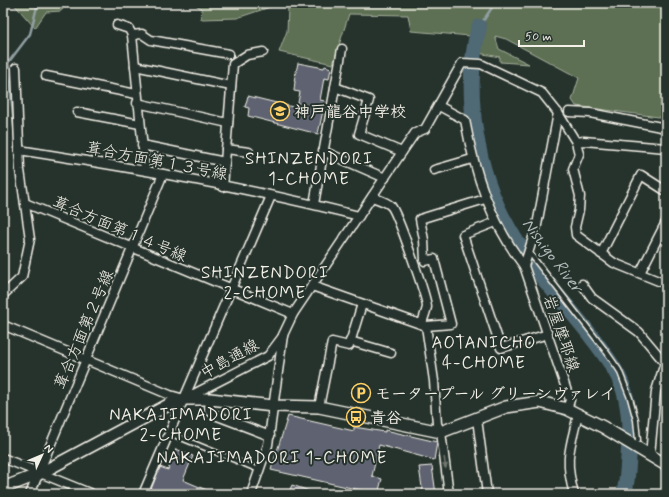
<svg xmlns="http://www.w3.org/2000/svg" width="669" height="497" font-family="Mynerve,'Klee One',sans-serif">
<rect width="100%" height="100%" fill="#26332d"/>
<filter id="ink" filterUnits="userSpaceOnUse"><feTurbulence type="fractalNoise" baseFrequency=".025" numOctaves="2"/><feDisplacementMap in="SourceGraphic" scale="8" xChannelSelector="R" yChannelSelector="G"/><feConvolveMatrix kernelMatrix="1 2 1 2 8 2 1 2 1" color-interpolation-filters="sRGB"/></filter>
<g filter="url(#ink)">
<g fill="#5d7053" stroke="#a8b09e">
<path d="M13,3H68L61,11L46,12L35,28Z"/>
<path d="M193,3H666V118L576,106L572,100L579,78L506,39L495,36L499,49L529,64L500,62V57L478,53L471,36L411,31L408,15L349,14L333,64L279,52L287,31L288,9L279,4L237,18L201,19L202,9Z"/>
</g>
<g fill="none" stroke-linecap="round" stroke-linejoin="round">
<g stroke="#919fa2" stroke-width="2.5">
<path d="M479,27L495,3"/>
<path d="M15,137L8,63L30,34L38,3"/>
</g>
<path stroke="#4f6974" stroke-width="16" d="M479,27C462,91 476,174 510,231C532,269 564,301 591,336C605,355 621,374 626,398C630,415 630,432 629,449C628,464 628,479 624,494"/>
</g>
<g fill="#5e6471" stroke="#f4f1e8">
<path d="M298,63L324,68L325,66L331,68L329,79L324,78L320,100L325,101L318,134L248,116L249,108L245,107L248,96L297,108L300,92L294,91L295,81H294Z"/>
<path d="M288,416L354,431V427L385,432V430L437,442L434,460L379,445L372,476L382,479L378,494L271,470Z"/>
<path d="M176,449L193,456L183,480L216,494H149L160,467L168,470Z"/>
<path d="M432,466L436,494H423L419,467Z"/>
<path d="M292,485L315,493L314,494H288Z"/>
</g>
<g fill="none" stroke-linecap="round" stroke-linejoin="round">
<defs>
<g id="service">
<path d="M529,252L605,350L619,370L630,398L636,420L638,440"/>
<path d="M169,433L259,470"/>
</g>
<g id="minor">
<path d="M117,25L129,29L132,35L145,170"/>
<path d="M132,35L142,34L151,40L229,54"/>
<path d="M135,66L231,86"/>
<path d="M46,76L136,94"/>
<path d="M335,87L369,100L359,134L402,152"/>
<path d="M137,103L228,123"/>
<path d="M439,106L465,120C475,175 490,221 524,266L570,400L567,409"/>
<path d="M77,112L140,124"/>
<path d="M569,112L590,113L666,128"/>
<path d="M576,142L584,141L666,148"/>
<path d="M142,145L225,162"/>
<path d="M226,149L249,152"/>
<path d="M19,150C133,168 247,187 359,216"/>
<path d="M323,151L385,178"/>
<path d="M434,170L472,159"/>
<path d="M223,187L233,64L247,55L263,52"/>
<path d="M372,197C377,199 387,202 391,206C397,212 427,298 427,307C426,312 423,319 422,324"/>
<path d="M25,203L293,314"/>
<path d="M314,204L342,49"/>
<path d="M496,222L463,235L501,348L548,334"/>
<path d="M601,254L641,175L666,191"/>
<path d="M524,266L537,225L558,113"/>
<path d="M640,273L666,222"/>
<path d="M582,284L592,298L639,332L665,363"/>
<path d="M312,286L426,326L451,324L434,259L425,261L424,240L420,219L485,199"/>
<path d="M3,295L22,277L30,239L20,170L16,68"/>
<path d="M3,325L170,395L184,399L268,356L283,336"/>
<path d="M426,326L434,381L437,424L441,432L449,494"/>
<path d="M350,341L391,353"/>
<path d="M210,399L209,410L215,415L270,436"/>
<path d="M319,407L332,342L349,346L362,304"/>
<path d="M477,419L487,494"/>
<path d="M650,455L656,391L665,363L666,354"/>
<path d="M3,458L92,494"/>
<path d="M30,494L163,174"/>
<path d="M143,494L271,196"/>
<path d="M251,494L268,445L283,335L293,314L402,152L415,133L425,129L462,63L481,64L542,93L558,113L576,142L579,154L573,169L580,196L579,210L575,227L576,235L614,263L666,284"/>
<path d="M574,494C564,459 570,448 578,415"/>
</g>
<path id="tertiary" d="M3,488L39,474L170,404L184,399H210L273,406L319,407L441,432L506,407L540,402L567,409L603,427L666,465"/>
</defs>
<use href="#service" stroke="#f4f1e8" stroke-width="7"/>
<use href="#minor" stroke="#f4f1e8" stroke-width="11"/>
<use href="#tertiary" stroke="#f4f1e8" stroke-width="14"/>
<use href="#service" stroke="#26332d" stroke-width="4"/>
<use href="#minor" stroke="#26332d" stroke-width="8"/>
<use href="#tertiary" stroke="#26332d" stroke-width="11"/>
</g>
<defs><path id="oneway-solid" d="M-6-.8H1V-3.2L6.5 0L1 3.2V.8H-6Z"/></defs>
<use fill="#6e766e" href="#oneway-solid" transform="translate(445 463) rotate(82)"/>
</g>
<defs>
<symbol id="school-ring" viewBox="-11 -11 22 22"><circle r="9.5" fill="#26332d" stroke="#ffd166" stroke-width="1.5"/><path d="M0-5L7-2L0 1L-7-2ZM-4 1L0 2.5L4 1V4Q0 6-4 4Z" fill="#ffd166"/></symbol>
<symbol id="parking-ring" viewBox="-11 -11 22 22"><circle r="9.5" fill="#26332d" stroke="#ffd166" stroke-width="1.5"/><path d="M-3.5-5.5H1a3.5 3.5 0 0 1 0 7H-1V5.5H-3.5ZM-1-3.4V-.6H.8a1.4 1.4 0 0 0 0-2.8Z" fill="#ffd166"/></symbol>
<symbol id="bus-ring" viewBox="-11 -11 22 22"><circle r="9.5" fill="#26332d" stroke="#ffd166" stroke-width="1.5"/><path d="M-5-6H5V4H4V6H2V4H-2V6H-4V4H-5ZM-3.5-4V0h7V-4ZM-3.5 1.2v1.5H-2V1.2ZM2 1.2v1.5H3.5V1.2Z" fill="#ffd166"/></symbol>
</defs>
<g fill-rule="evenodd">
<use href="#school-ring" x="269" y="100" width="22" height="22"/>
<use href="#parking-ring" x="350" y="382" width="22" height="22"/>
<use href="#bus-ring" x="345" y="406" width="22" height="22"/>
</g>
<g text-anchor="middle" stroke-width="4" stroke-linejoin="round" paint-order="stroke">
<g font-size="16" font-weight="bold" fill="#f4f1e8" stroke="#26332d" text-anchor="start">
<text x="294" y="117">神戸龍谷中学校</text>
<text x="375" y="399">モータープール グリーンヴァレイ</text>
<text x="370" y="423">青谷</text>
</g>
<g font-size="16" fill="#f4f1e8" stroke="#26332d">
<text transform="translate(157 160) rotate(11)" y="6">葺合方面第１３号線</text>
<text transform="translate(120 228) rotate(23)" y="6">葺合方面第１４号線</text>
<text transform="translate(83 329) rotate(-67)" y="6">葺合方面第２号線</text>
<text transform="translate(562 333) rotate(71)" y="6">岩屋摩耶線</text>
<text transform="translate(229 358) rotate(-29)" y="6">中島通線</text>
</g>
<g font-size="17" letter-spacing="1" fill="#f4f1e8" stroke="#26332d">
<text x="309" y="164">SHINZENDORI<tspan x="309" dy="20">1-CHOME</tspan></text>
<text x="265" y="278">SHINZENDORI<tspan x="265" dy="20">2-CHOME</tspan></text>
<text x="484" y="348">AOTANICHO<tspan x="484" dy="20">4-CHOME</tspan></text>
<text x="181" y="420">NAKAJIMADORI<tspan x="181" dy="20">2-CHOME</tspan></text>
<text x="272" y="463">NAKAJIMADORI 1-CHOME</text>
</g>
<g font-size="17" font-style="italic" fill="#b2bbba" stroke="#26332d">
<text transform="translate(553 255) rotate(53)" y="6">Nishigo River</text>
</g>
</g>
<rect width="669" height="497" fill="none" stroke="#26332d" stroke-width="16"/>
<rect x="8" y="8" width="653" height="481" fill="none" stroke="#f4f1e8" stroke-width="1.5" filter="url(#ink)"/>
<g transform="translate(42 455) rotate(46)" stroke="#26332d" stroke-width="3" paint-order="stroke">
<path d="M0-3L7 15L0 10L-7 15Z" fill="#f4f1e8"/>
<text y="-6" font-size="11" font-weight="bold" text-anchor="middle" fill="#f4f1e8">N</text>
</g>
<path d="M519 40v6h65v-6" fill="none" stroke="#f4f1e8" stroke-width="2"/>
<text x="525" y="40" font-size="12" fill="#f4f1e8" stroke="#26332d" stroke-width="3" paint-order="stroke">50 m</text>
</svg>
